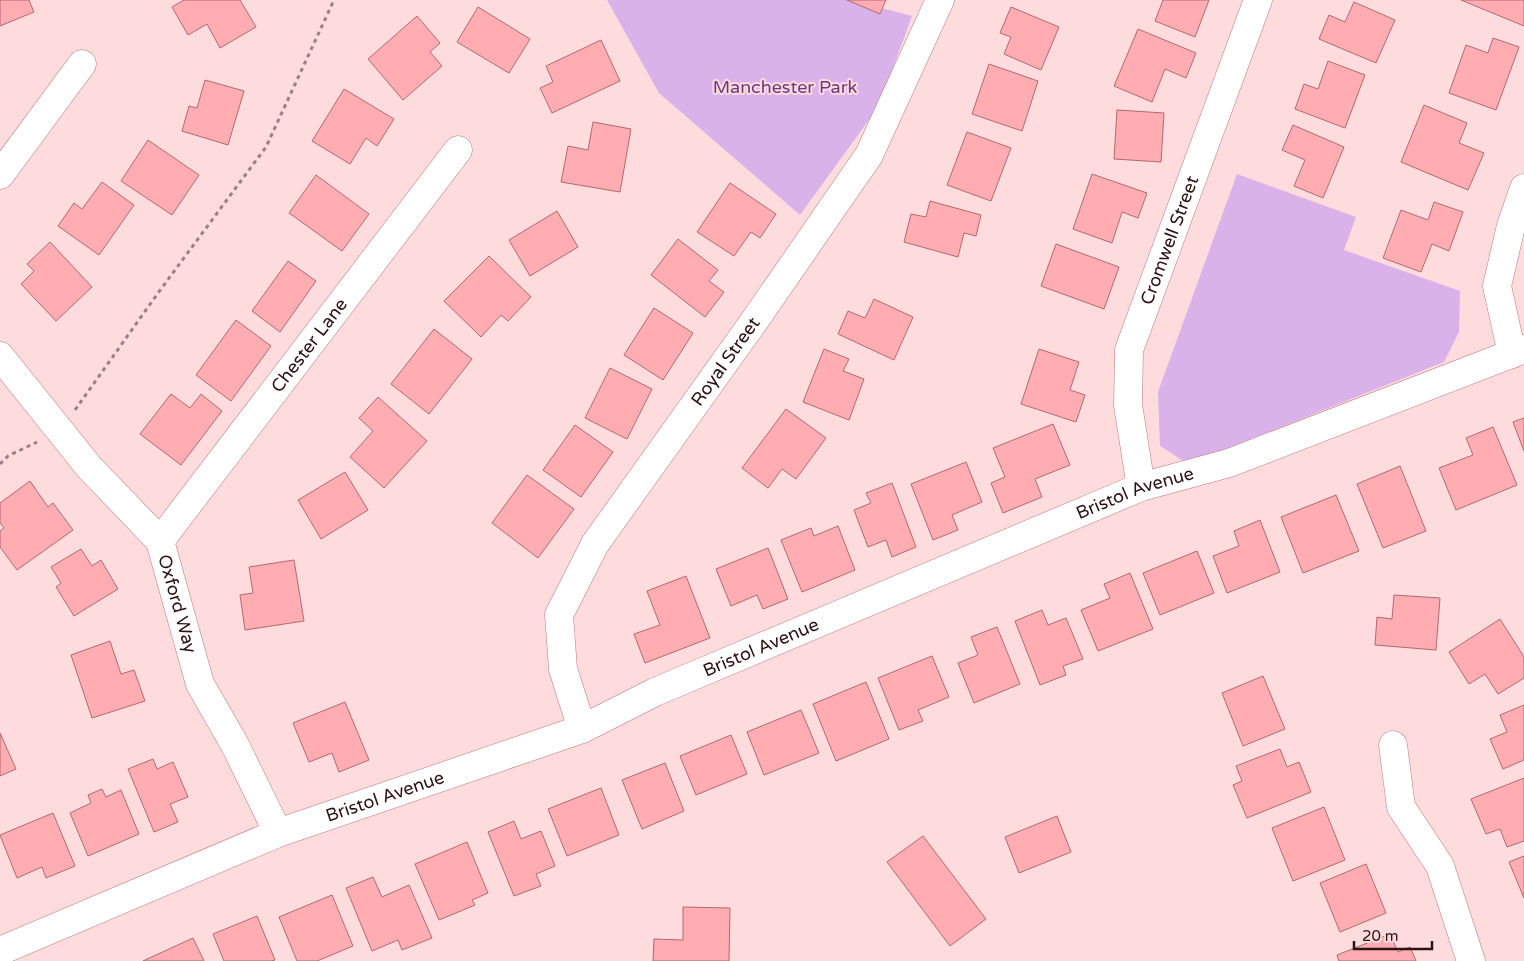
<svg xmlns="http://www.w3.org/2000/svg" width="1524" height="961" font-family="'Varela Round',sans-serif">
<rect width="100%" height="100%" fill="#fedcdd"/>
<g fill="#d8b2e9">
<path d="M607,0H852L912,16L879,106L800,215L659,93Z"/>
<path d="M1237,174L1356,217L1344,250L1460,291L1459,332L1444,362L1188,464L1160,446L1158,392Z"/>
</g>
<g fill="#ffadb2" stroke="#b2696e">
<path d="M0,0H29L34,12L0,26Z"/>
<path d="M184,0H240L256,27L220,48L207,24L188,35L172,7Z"/>
<path d="M847,0H886L880,14Z"/>
<path d="M1163,0H1209L1195,37L1155,21Z"/>
<path d="M1461,0H1524V26Z"/>
<path d="M1354,2L1395,20L1376,63L1319,39L1329,15L1345,22Z"/>
<path d="M478,7L530,39L509,73L457,42Z"/>
<path d="M1011,7L1059,27L1041,70L1004,54L1011,37L1000,33Z"/>
<path d="M417,16L440,43L430,52L442,66L403,100L368,59Z"/>
<path d="M1138,29L1196,53L1186,78L1165,69L1152,102L1114,86Z"/>
<path d="M1493,38L1519,47L1496,110L1449,93L1466,45L1488,53Z"/>
<path d="M601,40L620,81L552,113L540,88L553,82L546,66Z"/>
<path d="M1328,61L1365,75L1345,128L1295,109L1304,84L1318,89Z"/>
<path d="M989,64L1038,81L1022,131L972,114Z"/>
<path d="M205,80L244,91L228,145L182,131L189,106L197,108Z"/>
<path d="M344,89L394,119L377,146L366,138L350,164L312,141Z"/>
<path d="M1424,105L1467,123L1459,143L1484,153L1468,190L1401,162Z"/>
<path d="M1117,110L1164,113L1161,162L1114,159Z"/>
<path d="M593,122L631,129L620,192L561,182L568,146L588,150Z"/>
<path d="M1293,125L1344,147L1323,198L1294,186L1305,160L1282,150Z"/>
<path d="M967,132L1011,148L991,201L947,185Z"/>
<path d="M148,140L199,175L172,215L121,181Z"/>
<path d="M1092,174L1147,193L1138,218L1122,212L1112,243L1073,229Z"/>
<path d="M316,175L369,214L342,251L289,213Z"/>
<path d="M102,182L134,205L99,255L58,226L74,203L82,209Z"/>
<path d="M730,183L776,214L760,238L751,232L734,256L697,232Z"/>
<path d="M930,201L981,215L976,236L964,233L958,257L904,242L911,214L926,217Z"/>
<path d="M1434,202L1463,212L1449,251L1432,244L1421,272L1383,258L1401,210L1428,220Z"/>
<path d="M557,211L578,247L530,276L509,240Z"/>
<path d="M678,239L718,270L709,281L724,292L705,317L651,275Z"/>
<path d="M50,242L92,287L56,321L21,284L34,271L27,264Z"/>
<path d="M1056,244L1119,267L1104,309L1041,286Z"/>
<path d="M489,256L531,297L508,321L501,315L481,337L444,301Z"/>
<path d="M288,261L316,281L280,332L252,311Z"/>
<path d="M874,299L913,317L894,360L838,334L848,311L865,318Z"/>
<path d="M654,308L693,333L663,380L624,355Z"/>
<path d="M236,320L271,346L231,401L196,375Z"/>
<path d="M434,329L472,359L429,414L391,384Z"/>
<path d="M824,349L849,359L843,371L864,379L849,420L803,402Z"/>
<path d="M1039,349L1079,362L1070,390L1085,395L1076,422L1021,404Z"/>
<path d="M610,368L652,389L627,439L585,418Z"/>
<path d="M171,394L190,408L201,394L222,411L181,465L140,434Z"/>
<path d="M378,397L427,441L384,488L350,457L373,431L359,418Z"/>
<path d="M786,409L826,438L796,479L782,469L768,488L742,468Z"/>
<path d="M1524,418V451L1513,422Z"/>
<path d="M1053,424L1070,465L1035,479L1042,497L1003,513L991,483L1005,477L993,448Z"/>
<path d="M575,425L613,452L581,497L543,470Z"/>
<path d="M1493,427L1517,485L1456,510L1439,468L1473,455L1466,438Z"/>
<path d="M966,462L982,502L952,515L958,530L933,540L911,484Z"/>
<path d="M1400,466L1426,531L1383,548L1357,484Z"/>
<path d="M345,472L368,510L321,539L298,500Z"/>
<path d="M527,475L574,509L538,558L492,523Z"/>
<path d="M30,481L48,507L53,503L73,530L17,570L0,547V531L4,528L0,523V503Z"/>
<path d="M892,483L916,547L892,557L886,540L868,547L854,510L871,503L866,493Z"/>
<path d="M1336,495L1359,551L1303,573L1281,517Z"/>
<path d="M1260,520L1280,572L1227,593L1213,556L1239,546L1234,531Z"/>
<path d="M838,526L855,570L802,592L781,540L811,528L814,536Z"/>
<path d="M768,548L788,599L763,609L757,595L731,606L716,569Z"/>
<path d="M81,549L92,566L101,560L118,589L74,616L56,587L61,583L51,567Z"/>
<path d="M1197,551L1214,593L1160,615L1143,573Z"/>
<path d="M294,560L304,621L245,630L240,595L253,593L249,567Z"/>
<path d="M1130,573L1153,629L1098,651L1081,610L1110,598L1104,584Z"/>
<path d="M686,576L710,638L645,663L634,634L660,625L647,591Z"/>
<path d="M1394,595L1440,598L1436,650L1375,645L1377,617L1392,619Z"/>
<path d="M1042,610L1048,625L1066,618L1083,659L1063,666L1066,675L1040,685L1015,621Z"/>
<path d="M1500,619L1524,657V678L1498,694L1485,674L1469,684L1449,652Z"/>
<path d="M997,627L1020,684L974,703L958,663L978,655L971,637Z"/>
<path d="M110,641L121,674L134,670L145,701L92,718L71,655Z"/>
<path d="M932,656L949,697L918,710L923,721L899,730L878,678Z"/>
<path d="M1263,676L1285,729L1243,746L1222,693Z"/>
<path d="M866,682L889,739L836,761L813,704Z"/>
<path d="M345,702L369,760L339,772L332,753L309,762L293,723Z"/>
<path d="M1524,705V760L1503,769L1490,739L1507,732L1500,715Z"/>
<path d="M801,710L819,753L764,775L747,732Z"/>
<path d="M0,733L16,769L0,776Z"/>
<path d="M731,735L747,774L696,795L680,756Z"/>
<path d="M1280,749L1287,767L1299,762L1311,792L1247,818L1233,785L1242,781L1236,766Z"/>
<path d="M153,759L157,769L173,762L188,797L170,804L178,822L154,832L128,769Z"/>
<path d="M665,763L684,811L642,829L622,780Z"/>
<path d="M1524,778V841L1507,847L1500,829L1486,834L1471,799Z"/>
<path d="M601,788L619,835L567,856L548,809Z"/>
<path d="M102,789L106,797L121,790L139,834L88,856L70,813L91,803L88,795Z"/>
<path d="M1324,807L1345,860L1293,881L1272,828Z"/>
<path d="M53,813L75,866L46,878L42,867L17,878L0,835Z"/>
<path d="M1057,816L1071,852L1019,873L1005,837Z"/>
<path d="M514,821L521,839L541,831L555,866L536,874L541,886L514,896L488,832Z"/>
<path d="M923,836L986,919L950,946L887,862Z"/>
<path d="M467,842L488,893L472,900L475,905L439,920L415,864Z"/>
<path d="M1524,856V898L1509,862Z"/>
<path d="M1366,864L1386,913L1340,932L1320,883Z"/>
<path d="M373,877L382,897L409,885L432,938L402,950L398,940L372,951L346,888Z"/>
<path d="M332,895L353,946L317,961H297L279,917Z"/>
<path d="M683,907L730,908L729,961H653L654,939L683,940Z"/>
<path d="M257,916L275,960L271,961H224L213,934Z"/>
<path d="M1390,934L1398,952L1410,947L1416,961H1339L1337,955Z"/>
<path d="M193,938L204,961H143Z"/>
</g>
<g fill="none" stroke-linecap="round" stroke-linejoin="round">
<defs>
<g id="minor">
<path d="M0,175L82,64"/>
<path d="M1512,354L1497,286L1511,226L1524,188"/>
<path id="s1" d="M0,356L89,467L160,541L200,684L235,745L278,833"/>
<path id="s2" d="M1141,487L1128,405L1129,350L1258,0"/>
<path id="s3" d="M160,541L458,150"/>
<path id="s4" d="M582,729L563,669L559,615L595,544L755,320L869,155L940,0"/>
<path d="M1393,745L1401,807L1440,866L1471,961"/>
<path id="s5" d="M0,951L278,833L582,729L655,692L1141,487L1229,463L1524,349"/>
</g>
</defs>
<use href="#minor" stroke="#c1777c" stroke-width="29"/>
<g stroke="#9e7e80" stroke-width="3" stroke-dasharray="4 4" stroke-linecap="butt">
<path d="M75,410L158,293L266,147L334,0"/>
<path d="M0,464L8,456L37,442"/>
</g>
<use href="#minor" stroke="#fff" stroke-width="28"/>
</g>
<g text-anchor="middle" stroke-width="4" stroke-linejoin="round" paint-order="stroke">
<g font-size="18" fill="#6c3881" stroke="#fedcdd">
<text x="785" y="93">Manchester Park</text>
</g>
<g font-size="18" fill="#2d1113" stroke="#fedcdd">
<text dy="6" stroke="none"><textPath href="#s2" startOffset="255">Cromwell Street</textPath></text>
<text dy="6" stroke="none"><textPath href="#s3" startOffset="246">Chester Lane</textPath></text>
<text dy="6" stroke="none"><textPath href="#s4" startOffset="421">Royal Street</textPath></text>
<text dy="6" stroke="none"><textPath href="#s5" startOffset="1225">Bristol Avenue</textPath></text>
<text dy="6" stroke="none"><textPath href="#s1" startOffset="310">Oxford Way</textPath></text>
<text dy="6" stroke="none"><textPath href="#s5" startOffset="820">Bristol Avenue</textPath></text>
<text dy="6" stroke="none"><textPath href="#s5" startOffset="415">Bristol Avenue</textPath></text>
</g>
</g>
<path d="M1354 941v8h78v-8" fill="none" stroke="#2d1113" stroke-width="2.5"/>
<text x="1362" y="941" font-size="15" fill="#2d1113" stroke="#fedcdd" stroke-width="4" paint-order="stroke">20 m</text>
</svg>
